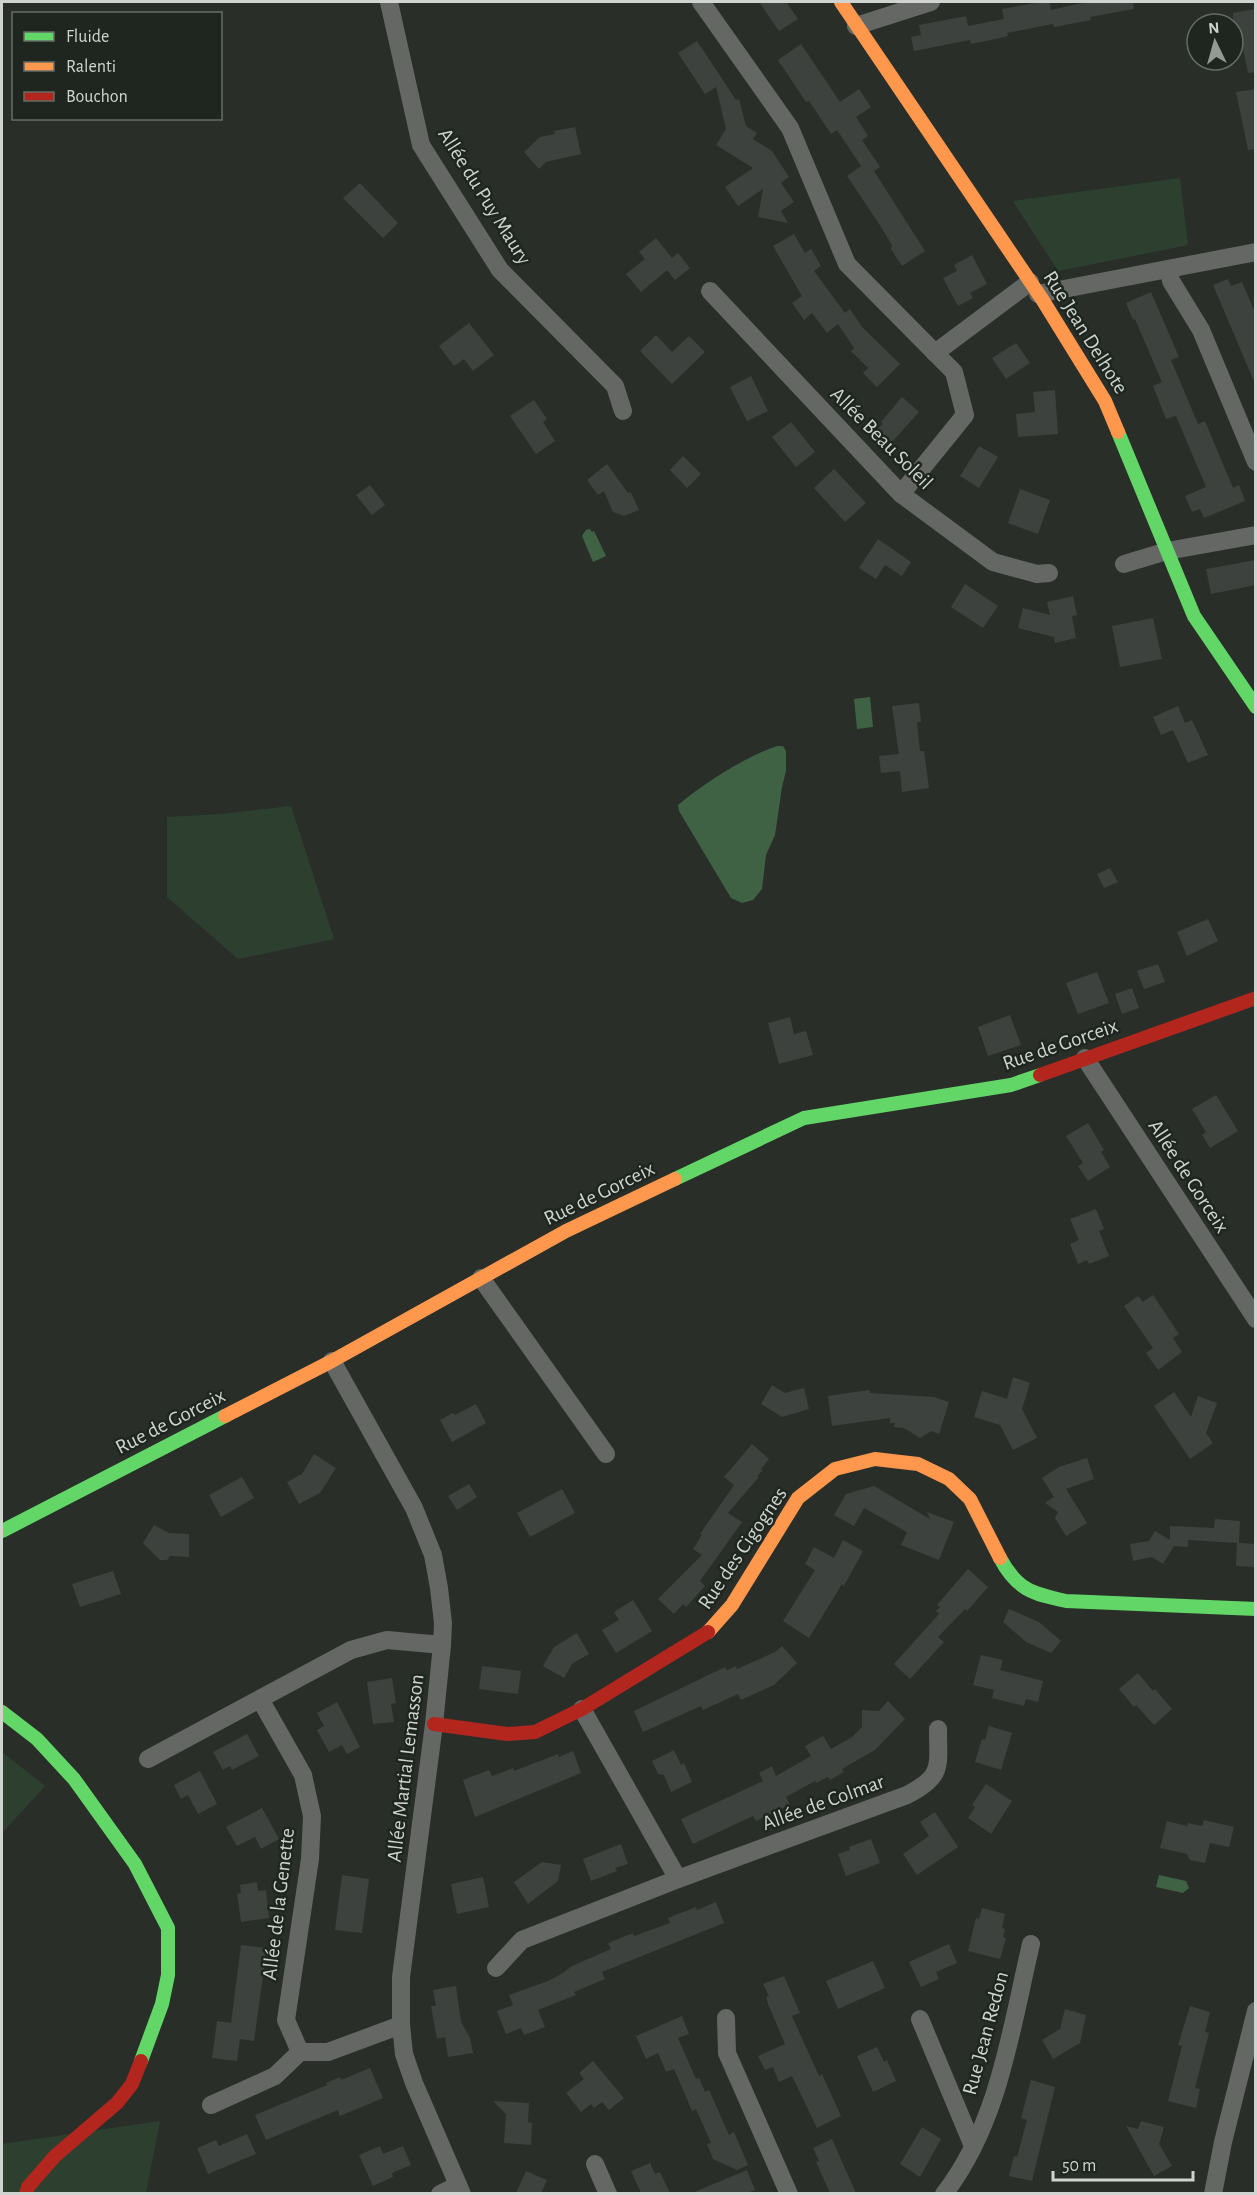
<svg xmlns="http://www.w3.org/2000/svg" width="1257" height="2195" font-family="'Alegreya Sans',sans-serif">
<rect width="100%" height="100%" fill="#292e29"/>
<g fill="#2d4030">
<path d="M1180,178L1188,245L1058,271L1013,201Z"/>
<path d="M291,806L334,939L238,959L167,897V817L221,814Z"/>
<path d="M2,1752L45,1786L2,1833Z"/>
<path d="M160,2121L146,2193H2V2144Z"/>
</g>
<g fill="#406244">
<path d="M590,529L592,532L594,531L606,556L593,562L582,536L586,530Z"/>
<path d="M870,697L873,727L857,729L854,699Z"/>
<path d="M777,746H783L786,751V771L782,787L775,835L766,855L762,889L753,900L742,903L731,898L679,811L678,805C706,782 743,758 777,746Z"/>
<path d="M1159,1875L1186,1881L1189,1888L1183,1893L1156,1887Z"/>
</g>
<g fill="#3e423e">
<path d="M759,2H786L798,19L779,31Z"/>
<path d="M1042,2H1050L1051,10L1087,2H1133L1134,9L1090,17L1091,20L1054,27L1053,24L1007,33L1008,36L991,40L971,44L970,40L914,51L911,37L921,35L919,25L966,16L968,26L1004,19L1002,9Z"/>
<path d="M1256,9V72L1248,73L1242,43L1233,45V13Z"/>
<path d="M697,41L736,100L739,99L746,126L757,133L753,139L772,151L789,177L781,183L794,202L781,211L788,223L758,217L763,189L738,206L725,187L753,168L716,145L726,129L716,87L705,94L678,53Z"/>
<path d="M801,44L840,102L859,89L871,107L856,117L868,136L862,140L880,167L874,171L925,251L902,266L891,249L892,245L881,227L847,176L861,166L837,130L831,134L809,101L806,102L778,60Z"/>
<path d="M1256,89V149L1248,150L1236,92Z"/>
<path d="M575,127L581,154L546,162L539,169L524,152L540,137L555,134L554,131Z"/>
<path d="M360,183L398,223L383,238L343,198Z"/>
<path d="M794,234L805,253L811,249L821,266L814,271L845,313L850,309L862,327L900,364L877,387L863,373L868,368L851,351L854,348L838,324L827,333L812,313L804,320L792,303L802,296L773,246Z"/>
<path d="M656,238L672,258L678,253L690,268L675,280L667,270L641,292L626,274L645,259L639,252Z"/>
<path d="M972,255L987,284L970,293L973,298L958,306L943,278L957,271L954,265Z"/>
<path d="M1228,279L1231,286L1242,282L1256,315V386L1213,285Z"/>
<path d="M1151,292L1179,357L1171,360L1198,424L1205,421L1233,488L1239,485L1245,501L1204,518L1200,509L1192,512L1185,496L1206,487L1176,416L1166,419L1153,386L1162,382L1135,319L1133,320L1126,303Z"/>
<path d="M469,323L494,355L473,371L464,359L454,366L439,346Z"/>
<path d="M656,335L672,352L689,336L705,352L672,384L640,351Z"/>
<path d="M1016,343L1030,363L1006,379L992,358Z"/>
<path d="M751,376L768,411L747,421L730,387Z"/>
<path d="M1055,390L1058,434L1018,437L1016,414L1035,412L1033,392Z"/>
<path d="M902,397L919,412L892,442L877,429L883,424L881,422Z"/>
<path d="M534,400L547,419L543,422L555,441L536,454L510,416Z"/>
<path d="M791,422L815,452L796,467L772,437Z"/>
<path d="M979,446L998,457L979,488L960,476Z"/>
<path d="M683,456L701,474L687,488L670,470Z"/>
<path d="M607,464L628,493L631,492L639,510L624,516L613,512L604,491L598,495L587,480Z"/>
<path d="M834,469L866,503L845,522L814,488Z"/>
<path d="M370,485L385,505L372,515L356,495Z"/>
<path d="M1020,489L1050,500L1038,534L1008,523Z"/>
<path d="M878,539L911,562L902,576L885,565L876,579L859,568Z"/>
<path d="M1256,560V585L1211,594L1206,569Z"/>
<path d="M965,584L998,606L983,628L951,607Z"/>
<path d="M1073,596L1077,615L1072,616L1076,638L1055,643L1054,637L1018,628L1023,608L1050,615L1047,602Z"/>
<path d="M1153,618L1162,659L1120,667L1112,626Z"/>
<path d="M919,703L921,722H917L920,751H924L929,788L902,792L900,771L881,773L879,756L899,754L892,706Z"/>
<path d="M1178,706L1185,723L1192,720L1208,755L1188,763L1173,730L1161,735L1153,717Z"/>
<path d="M1110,868L1118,882L1104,888L1097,874Z"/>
<path d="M1208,919L1218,941L1187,956L1177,932Z"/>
<path d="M1158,964L1165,982L1144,989L1137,971Z"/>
<path d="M1097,972L1109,1003L1078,1014L1066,983Z"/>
<path d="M1132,988L1139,1008L1122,1014L1115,994Z"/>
<path d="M1010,1015L1021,1045L988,1056L978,1027Z"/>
<path d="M790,1017L794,1034L806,1031L813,1055L779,1064L768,1023Z"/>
<path d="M1216,1095L1238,1131L1210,1148L1202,1135L1206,1132L1192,1109Z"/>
<path d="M1088,1123L1104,1150L1101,1152L1110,1167L1088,1181L1078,1166L1083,1163L1066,1136Z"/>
<path d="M1096,1209L1104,1229L1099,1231L1109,1256L1089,1264L1087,1260L1078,1264L1070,1244L1079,1240L1070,1219Z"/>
<path d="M1153,1295L1179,1334L1173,1338L1182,1352L1158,1370L1146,1353L1153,1348L1124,1306L1138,1296L1143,1302Z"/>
<path d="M1013,1377L1030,1383L1022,1409L1037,1438L1013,1450L1000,1425L974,1417L982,1391L1007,1399Z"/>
<path d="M772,1385L785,1393L804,1388L809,1409L782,1417L761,1404Z"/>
<path d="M869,1390L870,1393L934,1397L949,1402L939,1434L931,1431L920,1438L904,1428L894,1427L895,1423H890V1418L832,1426L828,1396Z"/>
<path d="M1174,1392L1191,1417L1198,1396L1217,1403L1206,1433L1213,1443L1190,1459L1154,1406Z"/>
<path d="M476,1404L486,1423L452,1442L440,1420L453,1413L455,1415Z"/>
<path d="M752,1444L769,1459L761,1469L763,1470L757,1476L759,1477L728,1513L742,1522L700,1581L705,1586L686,1607L683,1604L674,1614L658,1599L702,1555L693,1549L702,1535L700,1534L734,1485L724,1477Z"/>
<path d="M314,1454L336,1468L320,1493L299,1504L287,1482L302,1474Z"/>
<path d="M1087,1458L1094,1479L1066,1489L1087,1523L1066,1536L1055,1518L1058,1512L1045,1503L1054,1497L1042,1478L1059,1467Z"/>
<path d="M242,1477L254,1498L221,1517L209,1495Z"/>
<path d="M469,1484L477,1497L457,1510L448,1496Z"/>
<path d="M874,1486L930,1519L927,1512L954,1522L939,1560L901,1545L907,1532L864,1508L854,1526L834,1515L846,1494Z"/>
<path d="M562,1489L575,1513L530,1537L517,1513Z"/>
<path d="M1215,1519L1240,1521L1239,1543L1256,1544V1567L1236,1566L1237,1543L1188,1540V1547L1174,1546L1163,1564L1152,1557L1133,1561L1130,1544L1149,1541L1155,1531L1170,1540V1526L1214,1528Z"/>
<path d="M154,1525L169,1533L189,1534V1557L170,1556L167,1560H160L143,1543Z"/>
<path d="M843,1540L863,1551L844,1586L842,1584L809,1638L783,1621L815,1570L805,1564L814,1547L834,1558Z"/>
<path d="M968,1569L988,1587L967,1611L965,1609L938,1637L944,1642L910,1679L894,1664L939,1614L936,1611L940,1607L937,1605Z"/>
<path d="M113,1571L121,1594L80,1607L72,1584Z"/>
<path d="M633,1600L652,1631L616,1653L602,1630L619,1620L614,1612Z"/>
<path d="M1009,1609L1039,1622L1061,1641L1051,1653L1026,1642L1003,1622Z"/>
<path d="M577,1633L589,1654L572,1664L564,1678L543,1666L554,1647Z"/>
<path d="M782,1646L797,1663L774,1685L741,1700L738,1694L703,1710L701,1706L643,1732L634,1711L725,1667L727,1670L736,1666L737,1669L775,1652Z"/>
<path d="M981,1655L1003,1660L1000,1670L1043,1681L1038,1702L1026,1699L1024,1706L992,1698L994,1690L973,1685Z"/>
<path d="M482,1666L521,1671L518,1694L479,1689Z"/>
<path d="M1138,1673L1153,1691L1155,1689L1172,1709L1154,1725L1136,1705L1134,1707L1119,1689Z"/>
<path d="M392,1678L396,1703L391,1704L394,1722L373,1724L367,1682Z"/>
<path d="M888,1701L905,1719L875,1750L842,1769L844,1772L830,1780L828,1777L816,1783L815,1781L786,1797L790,1805L756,1821L753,1816L693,1844L681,1819L763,1781L759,1773L772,1766L776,1776L811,1756L805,1746L823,1736L831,1749L852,1737L862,1727V1710L879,1711Z"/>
<path d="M337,1702L360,1747L347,1754L342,1745L329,1752L317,1730L324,1726L317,1713Z"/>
<path d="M989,1726L1012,1733L1001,1770L975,1762L982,1739L985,1740Z"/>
<path d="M247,1734L259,1756L232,1770L230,1766L223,1770L213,1752Z"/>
<path d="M674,1750L681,1765L684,1763L692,1782L671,1792L664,1775L658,1774L652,1761Z"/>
<path d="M573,1751L581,1773L475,1817L463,1780L489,1770L492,1776L513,1768L514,1771L558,1754L559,1757Z"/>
<path d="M200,1771L217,1804L198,1814L188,1795L181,1799L174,1785Z"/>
<path d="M986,1784L1012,1801L991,1834L968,1818L975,1807L972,1805Z"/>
<path d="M262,1808L279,1839L261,1849L255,1837L237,1846L226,1827Z"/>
<path d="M935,1812L958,1847L917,1875L903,1854L929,1836L920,1822Z"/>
<path d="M1204,1820L1234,1827L1229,1847L1210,1843L1205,1863L1190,1860L1187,1854L1160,1848L1167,1821L1187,1826L1188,1823L1202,1826Z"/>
<path d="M871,1839L880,1863L846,1876L838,1854L850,1850L849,1847Z"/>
<path d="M621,1844L628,1864L615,1868L617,1871L591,1881L583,1859Z"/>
<path d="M542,1862L561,1865L558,1881L528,1904L514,1882Z"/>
<path d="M342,1875L369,1879L362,1933L335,1930Z"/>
<path d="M483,1877L489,1907L457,1914L451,1884Z"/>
<path d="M257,1882L258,1891L266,1890L269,1918L241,1922L237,1894L241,1893L240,1885Z"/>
<path d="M716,1902L724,1923L602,1972L605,1979L574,1992L576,1995L538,2010L545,2027L524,2035L521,2028L506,2034L497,2011L513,2005L509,1995L548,1981L563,1973L572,1966L611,1949L608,1943L633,1933L634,1936L670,1923L668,1918L696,1907L697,1910Z"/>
<path d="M982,1908L1005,1914L1002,1928L1005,1929L1003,1937L1006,1938L1000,1959L968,1951L976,1918L979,1919Z"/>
<path d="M949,1944L957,1963L936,1972L939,1979L921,1987L909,1962Z"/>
<path d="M241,1945L267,1948L254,2041L240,2039L237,2061L212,2058L217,2021L231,2023Z"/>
<path d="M873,1961L885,1988L838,2009L826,1981Z"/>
<path d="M784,1976L800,2013L792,2016L819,2076L822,2074L841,2116L817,2128L792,2076L779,2082L773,2067L765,2070L758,2056L785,2044L768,2004L766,1997L769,1996L763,1984Z"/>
<path d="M456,1986L461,2022L470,2038L473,2053L448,2057L445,2037L437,2039L431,2006H436L433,1990Z"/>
<path d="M1190,2006L1210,2012L1205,2032L1209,2033L1195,2088L1200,2089L1196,2108L1168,2101L1182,2046L1178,2045Z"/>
<path d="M1065,2009L1086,2015L1080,2043L1053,2059L1042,2040L1060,2029Z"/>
<path d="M682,2016L689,2034L678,2038L696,2079L699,2078L705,2092L709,2090L729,2135L734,2132L748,2165L737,2170L713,2159L707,2144L711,2143L696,2109L692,2111L674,2069L666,2072L658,2053L646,2059L636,2036Z"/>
<path d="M877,2047L884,2062L887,2060L896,2081L873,2092L857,2056Z"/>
<path d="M593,2061L624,2098L609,2110L602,2102L594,2108L591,2104L581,2112L566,2093L584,2079L579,2073Z"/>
<path d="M370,2068L383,2098L340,2116L338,2110L266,2140L255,2115L327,2085L326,2083L340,2077L341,2080Z"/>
<path d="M1031,2080L1055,2087L1032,2181L1009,2176L1014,2156L1017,2157L1027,2120L1021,2118Z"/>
<path d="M493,2101L529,2103L528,2122L532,2123L531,2145L504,2143L506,2114Z"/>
<path d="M1141,2121L1164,2127L1159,2144L1172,2166L1154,2176L1126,2126L1138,2129Z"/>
<path d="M922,2127L941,2139L920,2177L900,2164Z"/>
<path d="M247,2134L256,2154L208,2174L197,2148L216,2140L219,2146Z"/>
<path d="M832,2139L856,2193H830L816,2162L819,2161L813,2148Z"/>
<path d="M380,2146L383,2154L403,2146L411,2165L392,2173L393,2177L373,2186L359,2155Z"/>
<path d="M650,2163L655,2174L660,2172L670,2193H641L631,2171Z"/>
<path d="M747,2170L755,2190L747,2193H692Z"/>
<path d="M526,2171L547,2180L541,2193H516Z"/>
</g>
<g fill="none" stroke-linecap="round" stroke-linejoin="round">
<g stroke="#646764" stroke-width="18">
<path d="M389,2L421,145L500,270L615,386L623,411"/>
<path d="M701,2L790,128L847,264L954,372L965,415L901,494"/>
<path d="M856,26L931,2"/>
<path d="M1169,270L1171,281L1201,330L1256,462"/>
<path d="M710,291L901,494L993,562L1037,574L1049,573"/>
<path d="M1038,294L1256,252"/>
<path d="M935,353L1030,282"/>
<path d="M1124,564L1167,551L1256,535"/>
<path d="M1085,1058L1256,1319"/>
<path d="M481,1278L606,1454"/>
<path d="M332,1361L414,1508L433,1555L439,1588L443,1623L442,1645L434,1724L401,1977V2025L404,2054L414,2083L462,2194"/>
<path d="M260,1699L303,1775L312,1816L310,1859L286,2020L300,2052H328L401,2025"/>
<path d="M582,1709L678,1879"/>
<path d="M148,1759L351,1650L387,1640L442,1645"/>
<path d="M496,1968L522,1940L678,1879L907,1795C944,1776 938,1766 938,1729"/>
<path d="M726,2018L727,2053L789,2194"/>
<path d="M920,2019L973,2146"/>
<path d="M211,2105L275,2076L300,2052"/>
<path d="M595,2164L608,2194"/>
<path d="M440,2194L458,2185"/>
<path d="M944,2194C999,2123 1011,2029 1031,1944"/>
<path d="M1213,2194L1223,2142L1256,2011"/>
</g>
<g stroke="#63d668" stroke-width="14">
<path d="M1118,432L1194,616L1256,707"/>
<path d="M675,1179L804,1118L1011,1085L1040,1075"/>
<path d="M2,1531L225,1416"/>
<path d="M1000,1558C1017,1590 1033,1594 1066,1601L1256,1609"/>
<path d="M2,1712L37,1739L74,1779L135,1864L168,1928V1975L162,2004L141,2061"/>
</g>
<g stroke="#ff974d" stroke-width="14">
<path d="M841,2L1042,299L1105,401L1118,432"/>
<path d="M225,1416L332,1361L566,1231L675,1179"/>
<path d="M708,1632L732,1605L798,1498L835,1469L875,1459L918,1464L949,1479L970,1499L1000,1558"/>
</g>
<g stroke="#b3261e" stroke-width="14">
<path d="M1040,1075L1256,998"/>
<path d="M434,1724L507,1734L535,1732L582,1709L708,1632"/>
<path d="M26,2194L28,2187L55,2156L117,2103L132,2084L141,2061"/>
</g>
</g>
<g text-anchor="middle" stroke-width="5" stroke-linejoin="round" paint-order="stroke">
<g font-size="21" fill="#cfd4d0" stroke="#1e261f">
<text transform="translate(485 196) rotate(58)" y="7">Allée du Puy Maury</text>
<text transform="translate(1086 332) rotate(58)" y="7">Rue Jean Delhote</text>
<text transform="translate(882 438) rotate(45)" y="7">Allée Beau Soleil</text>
<text transform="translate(1060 1044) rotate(-19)" y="7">Rue de Gorceix</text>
<text transform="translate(1189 1176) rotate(57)" y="7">Allée de Gorceix</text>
<text transform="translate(599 1193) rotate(-26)" y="7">Rue de Gorceix</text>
<text transform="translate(170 1421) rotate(-27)" y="7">Rue de Gorceix</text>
<text transform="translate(742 1548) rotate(-56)" y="7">Rue des Cigognes</text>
<text transform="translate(405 1768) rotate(-83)" y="7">Allée Martial Lemasson</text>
<text transform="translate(823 1802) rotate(-20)" y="7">Allée de Colmar</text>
<text transform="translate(278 1904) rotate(-83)" y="7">Allée de la Genette</text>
<text transform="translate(985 2033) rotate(-75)" y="7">Rue Jean Redon</text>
</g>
</g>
<rect width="1257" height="2195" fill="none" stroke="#cfd4d0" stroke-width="6"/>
<rect x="12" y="12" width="210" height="108" fill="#1e261f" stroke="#656c66" stroke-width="1.5"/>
<rect x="24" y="32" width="30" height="9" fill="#63d668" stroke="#656c66" stroke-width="1.5"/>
<text x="66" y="42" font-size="18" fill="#cfd4d0">Fluide</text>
<rect x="24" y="62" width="30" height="9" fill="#ff974d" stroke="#656c66" stroke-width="1.5"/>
<text x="66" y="72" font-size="18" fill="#cfd4d0">Ralenti</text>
<rect x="24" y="92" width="30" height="9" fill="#b3261e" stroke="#656c66" stroke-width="1.5"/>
<text x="66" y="102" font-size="18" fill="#cfd4d0">Bouchon</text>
<g transform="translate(1215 42) rotate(355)"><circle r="28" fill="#1e261f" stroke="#656c66" stroke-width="1.5"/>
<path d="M0-4.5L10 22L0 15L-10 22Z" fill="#959a96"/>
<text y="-9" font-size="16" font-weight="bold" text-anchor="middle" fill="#cfd4d0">N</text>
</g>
<path d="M1053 2171v9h140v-9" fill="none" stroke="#cfd4d0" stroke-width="3"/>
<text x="1062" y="2171" font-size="18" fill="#cfd4d0" stroke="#1e261f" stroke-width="4.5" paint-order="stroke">50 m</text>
</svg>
